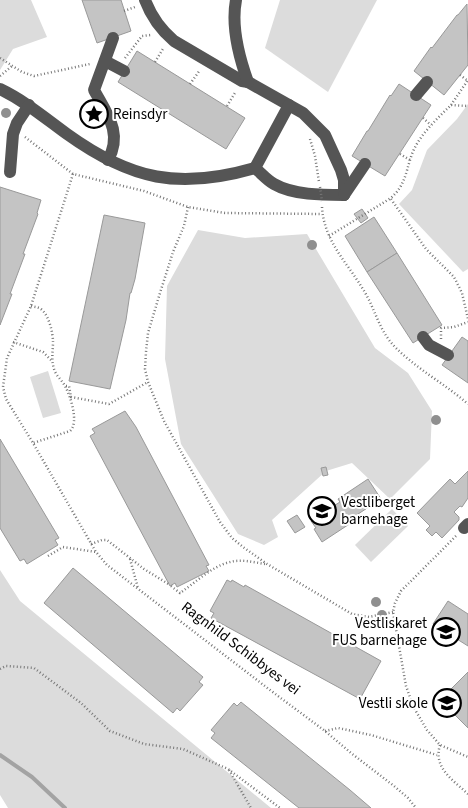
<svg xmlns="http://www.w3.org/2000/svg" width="468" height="808" font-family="'Source Sans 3',sans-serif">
<rect width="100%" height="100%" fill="#fff"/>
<g fill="#dcdcdc">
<path d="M0,0H31L47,37L13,49L0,70Z"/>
<path d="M280,0H377L328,92L265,48Z"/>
<path d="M468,104V269L463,272L399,204L412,190L427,150L457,119Z"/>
<path d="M198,230L245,238L307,234L375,348L408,373L432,411L430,459L390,499L352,463L326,471L272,520L278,537L264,545L238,534L181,444L165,359L167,286Z"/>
<path d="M48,371L61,413L43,418L30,377Z"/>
<path d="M392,509L408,526L371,562L355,545Z"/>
<path d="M0,570L20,601L271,808H8L0,795Z"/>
</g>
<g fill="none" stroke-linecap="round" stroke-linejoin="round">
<path stroke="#a3a3a3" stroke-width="4" d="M0,755L32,777L65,808"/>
</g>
<g fill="#c4c4c4" stroke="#999">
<path d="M82,0H121L131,31L97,43Z"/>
<path d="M467,4L468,65L444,95L414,71L431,47L432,48L457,15H458Z"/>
<path d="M137,51L245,118L226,149L118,82Z"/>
<path d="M399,84L431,105L385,176L352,156L367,131H368L390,95L391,96Z"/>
<path d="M0,187L41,200L37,213L38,214L23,254H25L10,294H12L0,325Z"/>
<path d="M362,209L368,218L361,223L354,214Z"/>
<path d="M104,215L145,223L135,279L131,293H130L126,320L110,389L69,381Z"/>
<path d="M374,217L397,253L367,272L345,236Z"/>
<path d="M397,253L442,325L413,343L367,272Z"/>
<path d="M462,337L468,341V383L442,365Z"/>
<path d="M125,411L136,427L209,565L206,566L209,571L177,587L175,583L170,586L90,436L95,433L92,429Z"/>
<path d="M0,439L59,538L55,540L58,545L27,564L24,559L20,561L0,528Z"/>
<path d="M326,467L328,475L323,476L321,468Z"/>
<path d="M468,471V498L462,507L460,506L454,512L459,517V520L442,538L436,532L432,536L426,530L430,526L417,513L450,479L455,484Z"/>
<path d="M368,479L381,499L352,518L354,521L322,542L314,529L316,528L311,521L332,506V507L340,502L338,499Z"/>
<path d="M297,515L305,527L295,533L287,521Z"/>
<path d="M73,568L203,677L199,682L203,685L180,711L177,708L173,713L44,603Z"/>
<path d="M227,580L231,582L232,580L244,587L245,585L381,661L360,699L211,618L214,613L210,611Z"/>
<path d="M448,601L468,614V646L433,624Z"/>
<path d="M468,672V728L440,700Z"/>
<path d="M241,702L350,790L371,808H299L211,738L215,733L211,730L234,703L237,706Z"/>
</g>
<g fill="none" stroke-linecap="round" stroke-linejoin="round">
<g stroke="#777" stroke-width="2.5" stroke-dasharray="1 2.5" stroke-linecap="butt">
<path d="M124,11L135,7"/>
<path d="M0,58L22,72L34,76L90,64"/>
<path d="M125,58L142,36L151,35"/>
<path d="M155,62L164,47"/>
<path d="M460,75L468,81"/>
<path d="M0,76L12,66"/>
<path d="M190,84L200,70"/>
<path d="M451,105L468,80"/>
<path d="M227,106L236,91"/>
<path d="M423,118L431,125"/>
<path d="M25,137L73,174L144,191L188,207L225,213L322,214"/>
<path d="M310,139L315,156L319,182"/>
<path d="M400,154L410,160"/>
<path d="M73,174L31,306L7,358L3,387L6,399L33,443L96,552L107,565L270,690L325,731L351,753L394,786L408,798L416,808"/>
<path d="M391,199L426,249L454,277L462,293L468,319"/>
<path d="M188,207L184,226L173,252L160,293L148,333L146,352L145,369L148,382L164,421L220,522L232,538L243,547L267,564L352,614L369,617L393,612"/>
<path d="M322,207C324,244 352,267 368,298C377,316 381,333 396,348C417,369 445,384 468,404"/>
<path d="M329,236L391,198C405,185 405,175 411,157C417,137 436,120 451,105L468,106"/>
<path d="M31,306C35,307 39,307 42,310C49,316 53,333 53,342C53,351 51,359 54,369C56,376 63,381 66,388C71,398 79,423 70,431L33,443"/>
<path d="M441,339V328L454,327L468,322"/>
<path d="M13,342L43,352L51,360"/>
<path d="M66,386H69L71,397L109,404L148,382"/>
<path d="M456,536L401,591L395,603L393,612L406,686L414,708L427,730L440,745L468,757"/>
<path d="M91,544L102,540H107L144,569L170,585"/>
<path d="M48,556L63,547L96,552"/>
<path d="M130,559L138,588"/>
<path d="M171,586L180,593C195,583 212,566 230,562C241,559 253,562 265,564"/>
<path d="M0,669L6,666L34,668L81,703L110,731L144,744L183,749L228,769L280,808"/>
<path d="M325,731L338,728L371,735L437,755"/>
<path d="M440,745C433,768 453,780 468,794"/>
<path d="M229,770L251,808"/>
</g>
<g stroke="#555" stroke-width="12">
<path d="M145,0C151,16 161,30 174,41L242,81L248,82L303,113L325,135L341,170L344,180V195"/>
<path d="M236,0C231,26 239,57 248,82"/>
<path d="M105,61L124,71"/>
<path d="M0,89C25,101 45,118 67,134C131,180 179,190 255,168"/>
<path d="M416,95L427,82"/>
<path d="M289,105L255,168C261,173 267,180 274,184C293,195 322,195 344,195"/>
<path d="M108,160C123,133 107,114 94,90L113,38"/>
<path d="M10,172L13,134L17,123L29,105"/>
<path d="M344,195L365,164"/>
<path d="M423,337L429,345L448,355"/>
<path d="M464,528L468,524"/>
</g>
<path stroke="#777" stroke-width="2.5" stroke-dasharray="1 2.5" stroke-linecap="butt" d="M320,187L322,201"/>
</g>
<g fill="#8f8f8f">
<circle cx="6" cy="113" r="5"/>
<circle cx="312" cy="245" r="5"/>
<circle cx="436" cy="420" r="5"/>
<circle cx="376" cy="602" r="5"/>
<circle cx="382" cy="615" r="5"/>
</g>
<defs>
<symbol id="sight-ring" viewBox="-11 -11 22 22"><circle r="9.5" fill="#fff" stroke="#000" stroke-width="1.5"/><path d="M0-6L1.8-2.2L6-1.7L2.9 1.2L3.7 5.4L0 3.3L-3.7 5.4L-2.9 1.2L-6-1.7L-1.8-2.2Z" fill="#000"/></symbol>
<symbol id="school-ring" viewBox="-11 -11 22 22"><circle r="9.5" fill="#fff" stroke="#000" stroke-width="1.5"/><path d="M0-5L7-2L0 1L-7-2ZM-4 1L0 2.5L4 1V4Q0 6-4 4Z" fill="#000"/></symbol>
</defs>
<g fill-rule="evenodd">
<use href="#sight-ring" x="78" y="98" width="32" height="32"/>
<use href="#school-ring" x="306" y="495" width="32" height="32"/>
<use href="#school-ring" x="430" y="616" width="32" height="32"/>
<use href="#school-ring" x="431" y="687" width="32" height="32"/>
</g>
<g text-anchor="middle" stroke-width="4" stroke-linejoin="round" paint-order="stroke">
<g font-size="15" fill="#000" stroke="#fff" text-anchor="start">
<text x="113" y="119">Reinsdyr</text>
<text x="341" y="507">Vestliberget<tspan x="341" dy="17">barnehage</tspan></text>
<text x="427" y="628" text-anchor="end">Vestliskaret<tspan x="427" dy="17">FUS barnehage</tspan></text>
<text x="428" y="708" text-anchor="end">Vestli skole</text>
</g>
<g font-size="15" fill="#000" stroke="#fff">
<text transform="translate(241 648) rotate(37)" y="5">Ragnhild Schibbyes vei</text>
</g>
</g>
</svg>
